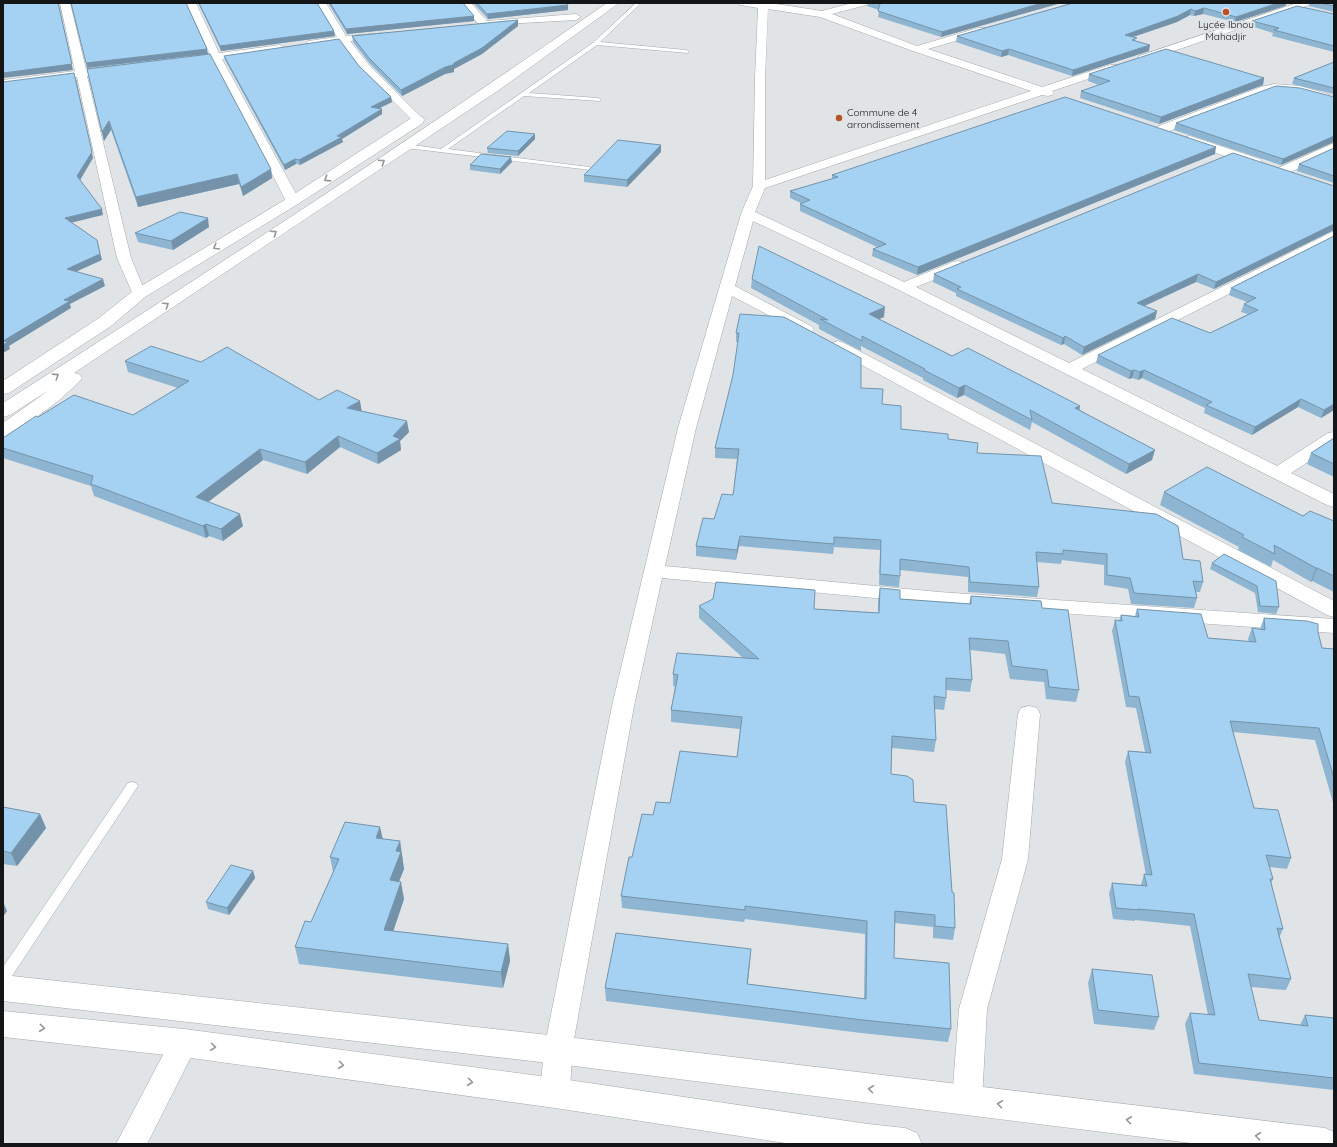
<svg xmlns="http://www.w3.org/2000/svg" width="1337" height="1147" font-family="Quicksand,sans-serif">
<rect width="100%" height="100%" fill="#e0e4e7"/>
<g fill="none" stroke-linecap="round" stroke-linejoin="round">
<defs>
<g id="service">
<path d="M636,3H641L600,42L686,50L689,52L688,53L597,45L529,93L598,98L601,100L600,101L524,96L448,149L589,167L591,168V170L406,148L403,146L406,144L441,149L594,42Z"/>
<path d="M132,782L136,783L138,786L136,789L8,982L3,984V967L128,783Z"/>
</g>
<g id="minor">
<path d="M60,3H70L86,69L115,66L120,69L115,72L87,76L131,258L146,294L144,297L139,298L134,297L117,258L77,77L3,86V80L75,71Z"/>
<path d="M186,3H196L219,53L280,45L285,48L280,51L222,59L300,201L298,204H288L286,201L213,60L185,64L180,61L185,58L210,54Z"/>
<path d="M316,3H326L346,36L383,33L384,35L383,37L350,41L369,65L424,120L422,122H414L361,69L341,43L308,45L307,43L308,41L337,37Z"/>
<path d="M461,3H471L487,21L576,14L581,17L576,20L488,25L480,26Z"/>
<path d="M738,3H770L822,11L852,3H868L866,5L832,14L917,46L978,28H986L987,30L986,32L928,49L1042,87L1110,65H1118L1119,67L1118,69L1052,91L1054,93L1052,95L1048,96L1042,95L765,188L755,212L904,282L953,262L958,261L963,262L965,265L963,268L916,287L1069,363L1334,231V240L1082,369L1277,466L1328,433L1334,432V445L1291,473L1334,494V507L1327,505L899,290L753,221L735,286L811,326L814,329L811,332L806,334L801,332L732,296L696,428L665,566L939,592L1334,619V633L939,604L662,578L634,706L572,1050L570,1093L565,1102L555,1106L545,1102L540,1093L544,1050L612,706L678,428L741,214L753,186L755,78L758,8L740,5ZM768,9L820,17L913,51L1031,91L765,180V78Z"/>
<path d="M1297,3H1311L1309,5L1147,60L1143,61L1138,58L1139,56Z"/>
<path d="M1274,84L1300,86L1334,96V103L1299,93L1274,91L1164,133H1156L1154,130L1156,127L1261,87Z"/>
<path d="M1190,136L1260,159L1262,162L1260,165H1252L1186,143L1184,140L1186,137Z"/>
<path d="M1334,143V152L1286,174H1278L1276,171L1278,168Z"/>
<path d="M838,341L844,343L1334,601V617L1327,615L832,349L830,346L832,343Z"/>
<path d="M1029,706L1037,708L1040,714L1028,859L987,1009L982,1100L977,1110L967,1113L957,1110L952,1100L959,1009L1002,859L1018,714L1021,708Z"/>
<path d="M184,1030L194,1034L198,1043L147,1144H116L174,1034Z"/>
</g>
<g id="primary">
<path d="M3,975L558,1036L1325,1128L1334,1132V1144H1199L558,1064L3,1001Z"/>
<path d="M3,1011L184,1029L555,1078L868,1124L905,1128L917,1133L922,1144H792L555,1108L184,1057L3,1037Z"/>
</g>
<g id="trunk">
<path d="M607,3H619L499,90L74,373L79,374L82,378L79,382L57,402L10,436L3,438V423L49,390L10,415L3,417V403C207,273 409,141 607,3Z"/>
<path d="M418,116L423,117L424,120L423,123L298,204L145,297L111,326L9,393L3,394V381L99,318L133,291L288,198L413,117Z"/>
</g>
</defs>
<use href="#service" stroke="#a5a9ab" stroke-width="1"/>
<use href="#minor" stroke="#a5a9ab" stroke-width="1"/>
<use href="#primary" stroke="#a5a9ab" stroke-width="1"/>
<use href="#trunk" stroke="#a5a9ab" stroke-width="1"/>
<use href="#service" fill="#fff" fill-rule="evenodd"/>
<use href="#minor" fill="#fff" fill-rule="evenodd"/>
<use href="#primary" fill="#fff" fill-rule="evenodd"/>
<use href="#trunk" fill="#fff" fill-rule="evenodd"/>
</g>
<g fill="#8eb5d1">
<path d="M198,3H317L334,31L335,36L221,51Z"/>
<path d="M328,3H463L474,16V21L347,34Z"/>
<path d="M473,3H567L568,10L488,19Z"/>
<path d="M868,3H1061L941,37L878,17L879,10L867,6Z"/>
<path d="M1073,3H1287L1285,6L1235,22L1203,14L1194,16L1190,15L1177,22L1133,37L1136,41L1149,51L1072,76L1008,55L1001,57L956,42L957,36Z"/>
<path d="M1310,3H1334V12L1309,6Z"/>
<path d="M1334,14V52L1272,36L1273,33L1251,26L1252,21Z"/>
<path d="M518,20V26L482,54L454,69V72L445,74L402,96L370,64L353,42L352,36Z"/>
<path d="M224,56L359,66L391,97L392,102L379,108L382,109V114L342,139L343,142L300,165L296,164L285,170L225,60Z"/>
<path d="M1334,62V94L1292,84L1294,78Z"/>
<path d="M87,69L271,169L272,178L243,196L239,184L138,207L111,130L104,141Z"/>
<path d="M1089,74L1264,78L1263,85L1159,124L1080,98L1081,91L1099,85L1088,81Z"/>
<path d="M1334,97L1281,165L1174,130L1176,123Z"/>
<path d="M535,139L518,156L488,153L487,148Z"/>
<path d="M1334,148V183L1297,171L1299,164Z"/>
<path d="M661,152L627,187L584,182V175Z"/>
<path d="M1215,154L917,275L872,256L873,249L877,247L800,211V204L801,203L790,198V191L832,179V175Z"/>
<path d="M512,162L500,174L470,170V165Z"/>
<path d="M1334,186V230L1214,289L1196,282L1145,306L1157,311L1155,319L1082,355L1064,344L1061,345L956,296V293L933,282L934,274Z"/>
<path d="M209,227L173,250L138,242L135,233Z"/>
<path d="M1334,236V410L1321,418L1298,407L1252,435L1204,413L1205,408L1142,378L1138,380L1132,378L1129,379L1096,363L1098,355L1210,333L1248,314L1241,312L1244,304L1247,302L1229,295L1231,288Z"/>
<path d="M752,279L884,317L878,319L952,356L1079,409L1152,460L1126,474L1032,422L1030,430L964,395L957,398L923,380V378L861,346V351L819,329V325L751,288Z"/>
<path d="M740,314L861,388L882,404L901,429L948,439L977,453L1052,503L1183,559L1203,582L1200,592H1196L1197,598L1194,608L1131,604L1128,589L1104,585V565L1062,560L1061,564L1037,562L1039,587L1037,597L968,592V577L900,570V576L899,587L879,585L880,550L834,547L833,554L739,546L736,560L696,556V546L714,519L733,495L737,459L715,458V448L733,375L738,342H736V333Z"/>
<path d="M125,361L319,400L362,412L409,432L400,441L401,450L378,464L340,447L307,474L263,460L208,502L243,526L223,541L209,536L206,538L94,496L91,486L3,458V438L38,417L133,415L178,388L128,372Z"/>
<path d="M1334,438V477L1307,464L1311,453Z"/>
<path d="M1164,492L1334,521V592L1312,581L1311,582L1273,560L1271,567L1238,550L1239,547L1160,505Z"/>
<path d="M1224,554L1279,607L1276,614L1258,612L1255,593L1210,569L1212,563Z"/>
<path d="M880,588L900,599L969,604L971,596L1042,608L1079,690L1076,702L1046,699L1044,682L1010,679L1005,654L970,650L972,680L970,692L946,690V698L944,710L935,709L936,740L934,752L892,748L891,774L914,802L952,892L955,928L953,940L933,938V927L895,923L894,958L951,1029L948,1042L861,1033L606,1001L605,988L750,961L748,984L864,999L865,934L745,919L744,922L622,908L621,896L632,857L653,815L737,757L740,729L671,722V710L675,687L673,686V674L743,658L699,618V606L713,599L814,609L878,613V600Z"/>
<path d="M1137,609L1208,638L1249,642L1248,639L1252,628L1260,629L1264,618L1318,632L1322,648L1334,649V806L1315,740L1233,732L1254,808L1291,858L1287,869L1270,867L1273,879L1271,883L1283,929L1279,938L1291,979L1286,990L1251,987L1259,1020L1300,1025L1305,1015L1334,1018V1090L1194,1074L1185,1024L1190,1013L1208,1015L1190,926L1135,920V921L1113,919L1109,894L1112,883L1141,885L1144,874L1146,875L1125,762L1128,751L1145,752L1136,708L1126,707L1112,631L1115,620L1119,621L1121,615L1135,616Z"/>
<path d="M3,807L40,814L46,828L17,866L3,864Z"/>
<path d="M383,839L400,841L404,869L399,881L404,899L393,931L508,944L510,961L503,988L299,964L295,947L311,922L333,872L330,857Z"/>
<path d="M253,871L255,878L229,915L208,909L206,902Z"/>
<path d="M1092,969L1159,1017L1154,1030L1094,1024L1088,983Z"/>
</g>
<g fill="#7493aa">
<path d="M58,3L73,70L3,78V73Z"/>
<path d="M1042,3H1061L941,37L942,32Z"/>
<path d="M1278,3H1287L1285,6L1235,22L1236,17Z"/>
<path d="M568,5V10L488,19L487,14Z"/>
<path d="M1204,8L1203,14L1194,16L1195,11Z"/>
<path d="M1191,9L1190,15L1177,22L1124,40L1125,35Z"/>
<path d="M474,16V21L347,34L346,29Z"/>
<path d="M518,20V26L482,54L454,69V72L445,74L402,96L401,90L454,63Z"/>
<path d="M334,31L335,36L221,51L220,46Z"/>
<path d="M1150,45L1149,51L1072,76L1073,70Z"/>
<path d="M207,49L208,54L87,68L86,63Z"/>
<path d="M1009,49L1008,55L1001,57L1002,51Z"/>
<path d="M1264,78L1263,85L1159,124L1161,117Z"/>
<path d="M76,79L93,158L79,182L77,176Z"/>
<path d="M391,97L392,102L372,112L371,107Z"/>
<path d="M382,109V114L342,139L343,142L300,165L299,160Z"/>
<path d="M109,121L111,130L104,141L102,132Z"/>
<path d="M535,134V139L518,156V151Z"/>
<path d="M1334,136V142L1281,165L1283,159Z"/>
<path d="M661,145V152L627,187V180Z"/>
<path d="M1216,147L1215,154L917,275L918,267Z"/>
<path d="M511,157L512,162L500,174V169Z"/>
<path d="M295,159L296,164L285,170L284,165Z"/>
<path d="M271,169L272,178L243,196L241,187Z"/>
<path d="M237,174L239,184L138,207L136,197Z"/>
<path d="M102,209L103,215L66,224L65,218Z"/>
<path d="M208,218L209,227L173,250L171,241Z"/>
<path d="M1334,224V230L1214,289L1216,282Z"/>
<path d="M97,240L102,260L69,275L67,269Z"/>
<path d="M1198,274L1196,282L1135,310L1137,303Z"/>
<path d="M103,279L105,286L70,304L71,308L9,346L10,349L3,353V341L64,300Z"/>
<path d="M885,307L884,317L868,324L869,314Z"/>
<path d="M1157,311L1155,319L1082,355L1084,347Z"/>
<path d="M1065,336L1064,344L1061,345L1063,338Z"/>
<path d="M1134,370L1132,378L1129,379L1131,371Z"/>
<path d="M1144,370L1142,378L1138,380L1140,372Z"/>
<path d="M965,385L964,395L957,398L959,388Z"/>
<path d="M1301,399L1298,407L1252,435L1255,427Z"/>
<path d="M360,401L362,412L347,408Z"/>
<path d="M1334,404V410L1321,418L1324,410Z"/>
<path d="M1080,406L1078,416L1075,408Z"/>
<path d="M407,421L409,432L400,441L401,450L378,464L377,453Z"/>
<path d="M338,436L340,447L307,474L305,462Z"/>
<path d="M260,449L263,460L199,509L196,497Z"/>
<path d="M1155,450L1152,460L1126,474L1129,464Z"/>
<path d="M240,514L243,526L223,541L221,529Z"/>
<path d="M206,524L209,536L206,538L203,526Z"/>
<path d="M740,536L739,546L736,560L737,550Z"/>
<path d="M1316,568H1317L1312,581L1311,582Z"/>
<path d="M40,814L46,828L17,866L11,853Z"/>
<path d="M380,827L384,844L376,838Z"/>
<path d="M400,841L404,869L393,897L390,880L396,851Z"/>
<path d="M253,871L255,878L229,915L227,908Z"/>
<path d="M401,882L404,899L388,947L384,930Z"/>
<path d="M4,904L7,911L3,917V906Z"/>
<path d="M508,944L510,961L503,988L501,972Z"/>
<path d="M751,949L750,961L746,997L747,984Z"/>
</g>
<g fill="#a5d2f3" stroke="#7493aa">
<path d="M3,3H58L72,64L3,73Z"/>
<path d="M71,3H186L207,49L86,63Z"/>
<path d="M199,3H317L334,31L220,46Z"/>
<path d="M330,3H463L474,16L346,29Z"/>
<path d="M477,3H567L568,5L487,14Z"/>
<path d="M876,3H1042L942,32L878,11L880,4Z"/>
<path d="M1073,3H1278L1236,17L1204,8L1195,11L1191,9L1178,16L1125,35L1137,38L1132,40L1150,45L1073,70L1009,49L1002,51L957,36Z"/>
<path d="M1321,3H1334V6Z"/>
<path d="M1297,6L1334,14V46L1274,30L1279,28L1252,21Z"/>
<path d="M518,20L482,48L454,63L453,65L445,67L401,90L369,58L352,36Z"/>
<path d="M339,39L359,66L391,97L371,107L382,109L337,136L342,137L299,160L295,159L284,165L224,56Z"/>
<path d="M1166,49L1264,78L1161,117L1081,91L1110,81L1089,74Z"/>
<path d="M210,54L271,169L241,187L237,174L136,197L109,121L102,132L87,69Z"/>
<path d="M1334,62V88L1294,78Z"/>
<path d="M74,73L92,152L77,176L102,209L65,218L97,240L100,254L67,269L103,279L64,300L70,301L3,341L8,342L3,345V82Z"/>
<path d="M1276,86L1300,88L1334,97V136L1283,159L1176,123Z"/>
<path d="M1065,97L1216,147L918,267L873,249L886,244L800,204L810,200L790,191L838,177L832,175Z"/>
<path d="M507,131L535,134L518,151L487,148Z"/>
<path d="M618,140L661,145L627,180L584,175Z"/>
<path d="M1334,148V176L1299,164Z"/>
<path d="M1233,153L1334,186V224L1216,282L1198,274L1137,303L1157,311L1084,347L1065,336L1063,338L957,289L961,287L934,274Z"/>
<path d="M481,154L511,157L500,169L470,165Z"/>
<path d="M180,212L208,218L171,241L135,233Z"/>
<path d="M1334,236V404L1324,410L1301,399L1255,427L1206,405L1212,402L1144,370L1140,372L1134,370L1131,371L1098,355L1172,318L1210,333L1258,310L1244,304L1256,298L1231,288Z"/>
<path d="M759,246L885,307L869,314L952,356L968,348L1080,406L1075,408L1155,450L1129,464L1030,410L1032,420L965,385L959,388L924,370L925,369L862,336V341L820,319L828,320L752,279Z"/>
<path d="M740,314L784,317L861,358V388L883,389L882,404L901,406V429L948,434V439L978,443L977,453L1041,456L1052,503L1156,514L1178,526L1183,559L1200,561L1203,582L1193,581L1197,598L1134,593L1130,578L1107,575V554L1063,550V554L1036,552L1039,587L970,582L969,567L900,559V576L880,574L881,540L834,537V544L740,536L737,550L696,546L703,518L714,519L722,494L733,495L739,449L715,448L733,375L739,333H736Z"/>
<path d="M151,346L201,362L227,347L319,400L337,390L360,401L347,408L407,421L393,436L400,439L377,453L338,436L305,462L260,449L196,497L240,514L221,529L206,524L203,526L91,484L93,476L3,448V438L36,416L38,417L74,395L133,415L189,381L125,361Z"/>
<path d="M1334,438V464L1311,453Z"/>
<path d="M1207,467L1303,516L1310,511L1334,521V576L1317,568H1316L1274,545L1275,554L1242,537L1244,535L1164,492Z"/>
<path d="M1224,554L1276,581L1279,607L1260,606L1257,586L1212,563Z"/>
<path d="M716,582L815,590L814,609L879,613L880,588L900,590V599L971,604V596L1041,601L1042,608L1068,610L1079,690L1049,687L1047,670L1012,666L1008,641L969,638L972,680L946,678V698L934,696L936,740L892,736L891,774L907,776L913,780L914,802L946,805L952,892L954,893L955,928L935,926V915L895,911L894,958L949,963L951,1029L863,1020L605,988L616,933L751,949L747,984L866,999L867,921L745,906V910L621,896L629,857H632L642,814L653,815L656,802L670,803L680,751L737,757L742,717L671,710L678,675L673,674L677,653L759,659L699,606L713,599Z"/>
<path d="M1137,609L1201,614L1208,638L1256,642L1252,628L1265,630L1264,618L1307,621L1318,624V632L1322,648L1334,649V778L1319,728L1230,721L1254,808L1278,810L1291,858L1266,855L1273,879H1270L1283,929L1277,928L1291,979L1248,974L1259,1020L1308,1026L1305,1015L1334,1018V1078L1199,1063L1190,1013L1215,1015L1194,914L1138,909L1139,910L1116,908L1112,883L1147,886L1144,874L1152,875L1128,751L1151,753L1139,697L1129,696L1115,620L1122,621L1121,615L1139,617Z"/>
<path d="M3,807L40,814L11,853L3,851Z"/>
<path d="M345,822L380,827L376,838L400,841L396,851L401,852L390,880L401,882L384,930L508,944L501,972L295,947L305,921L311,922L339,859L330,857Z"/>
<path d="M231,865L253,871L227,908L206,902Z"/>
<path d="M1092,969L1152,975L1159,1017L1098,1010Z"/>
</g>
<defs><path id="oneway-chevron" d="M-2-3.5L2.5 0L-2 3.5" fill="none" stroke-width="1.6" stroke-linecap="round" stroke-linejoin="round"/></defs>
<g stroke="#959696">
<use href="#oneway-chevron" transform="translate(382 162) rotate(-34)"/>
<use href="#oneway-chevron" transform="translate(327 179) rotate(147)"/>
<use href="#oneway-chevron" transform="translate(274 233) rotate(-34)"/>
<use href="#oneway-chevron" transform="translate(216 247) rotate(149)"/>
<use href="#oneway-chevron" transform="translate(166 305) rotate(-34)"/>
<use href="#oneway-chevron" transform="translate(56 376) rotate(-33)"/>
<use href="#oneway-chevron" transform="translate(42 1028) rotate(6)"/>
<use href="#oneway-chevron" transform="translate(213 1047) rotate(8)"/>
<use href="#oneway-chevron" transform="translate(341 1065) rotate(7)"/>
<use href="#oneway-chevron" transform="translate(470 1082) rotate(7)"/>
<use href="#oneway-chevron" transform="translate(871 1089) rotate(-173)"/>
<use href="#oneway-chevron" transform="translate(1000 1104) rotate(-173)"/>
<use href="#oneway-chevron" transform="translate(1129 1120) rotate(-173)"/>
<use href="#oneway-chevron" transform="translate(1258 1136) rotate(-173)"/>
</g>
<g fill="#b95327" stroke="#e0e4e7" stroke-width="1.5">
<circle cx="1226" cy="12" r="4"/>
<circle cx="839" cy="118" r="4"/>
</g>
<g text-anchor="middle" stroke-width="4" stroke-linejoin="round" paint-order="stroke">
<g font-size="10" fill="#141516" stroke="#e0e4e7">
<text x="1226" y="28">Lycée Ibnou<tspan x="1226" dy="12">Mahadjir</tspan></text>
<text x="847" y="116" text-anchor="start">Commune de 4<tspan x="847" dy="12">arrondissement</tspan></text>
</g>
</g>
<rect width="1337" height="1147" fill="none" stroke="#141516" stroke-width="8"/>
</svg>
